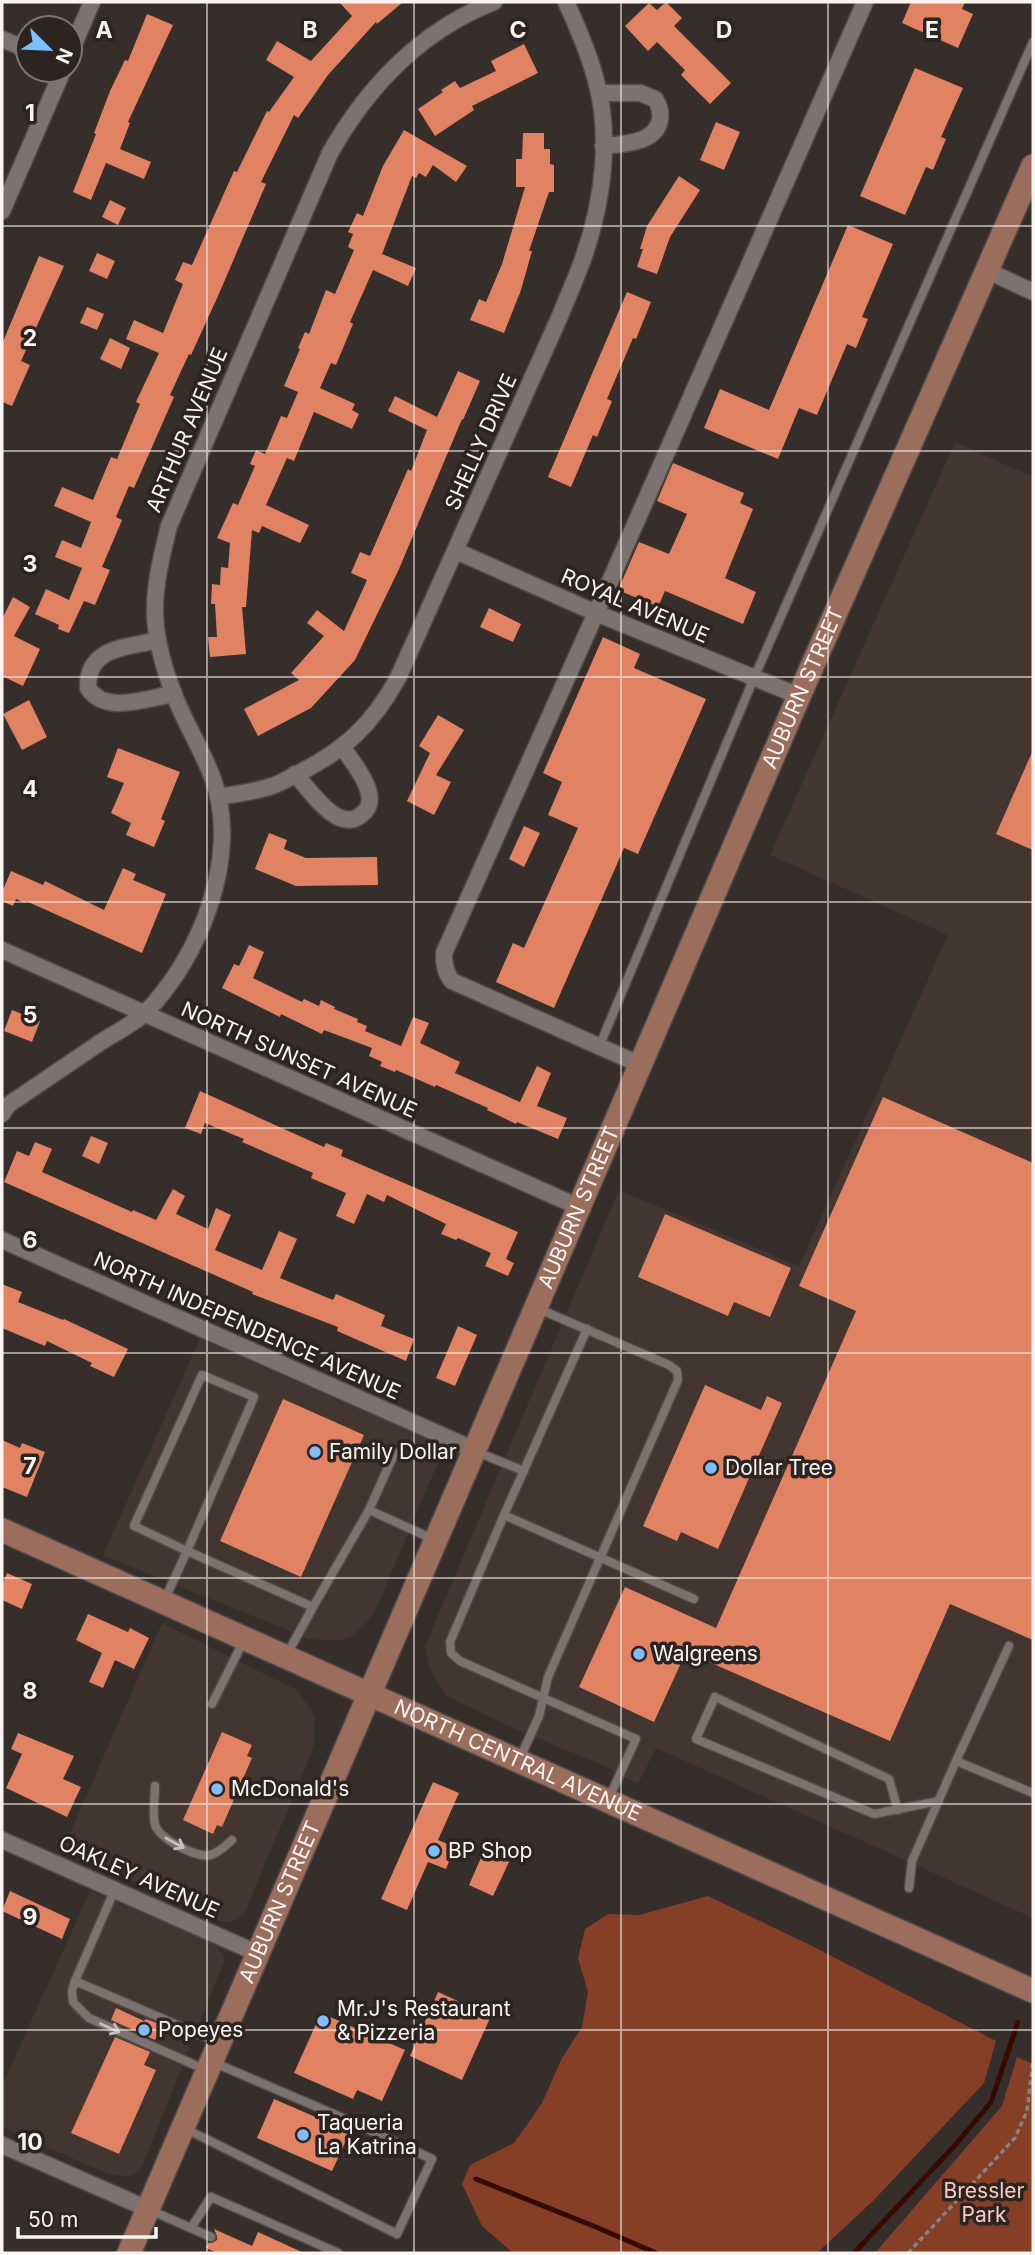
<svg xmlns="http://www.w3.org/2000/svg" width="1035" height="2255" font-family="Inter,sans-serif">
<rect width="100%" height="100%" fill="#362e2b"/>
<g fill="#433530">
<path d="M955,442L1033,477V1918L656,1748L638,1784L602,1765L518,1730L446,1696L430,1669L425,1646L619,1190L799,1266L948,935L770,855Z"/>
<path d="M200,1339L429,1440L436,1446L438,1453L437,1465L376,1609L365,1625L352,1636L339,1641L309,1639L103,1555Z"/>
<path d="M162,1623L297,1690L315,1716L314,1744L309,1759L245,1912L232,1922H222L63,1849Z"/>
<path d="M90,1891L212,1942L223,1954L224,1961L142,2167L136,2174L127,2177L105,2173L2,2127V2086Z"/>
</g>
<g fill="#853f27">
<path d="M708,1896L810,1945L996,2041L984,2083L873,2201L817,2253H513L482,2226L462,2184L470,2165L514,2143L542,2103L561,2060L582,2027L588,1992L578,1958L585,1929L608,1914L639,1915Z"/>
<path d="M1017,2057L1033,2064V2253H875L1002,2106Z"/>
</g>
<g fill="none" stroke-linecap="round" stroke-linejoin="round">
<g stroke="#370a00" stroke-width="5">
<path d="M476,2179L596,2227L656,2253"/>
<path d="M854,2253L957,2143L991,2102L1018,2022"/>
</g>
</g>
<g fill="#e18263">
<path d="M339,2H403L377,24L376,22L328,75L298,118L294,115L261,182L266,184L218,296L191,355L189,354L170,395L174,397L134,488L129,486L116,517L122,520L102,567L110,570L95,605L84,601L69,633L58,629L59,625L35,614L46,589L69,600L82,568L55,557L62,540L81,548L91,522L54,506L62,487L93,500L111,457L117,459L140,404L136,402L159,353L126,339L134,320L163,333L183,284L175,280L183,262L192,265L234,171L237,172L267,111L269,112L294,77L266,60L277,41L311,61L352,16Z"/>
<path d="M666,2L682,18L674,26L731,83L710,104L681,75L685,70L657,42L648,51L625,26L649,3L657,10Z"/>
<path d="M911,2H965L962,9L973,14L958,48L902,23Z"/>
<path d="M147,14L173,25L128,122L130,123L120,149L151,162L144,179L106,163L91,200L73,192L96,134L94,133L110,91L125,60L128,61Z"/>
<path d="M524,44L538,73L472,106L474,110L435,136L418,109L443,92L441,90L455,81L460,88L496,71L491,61Z"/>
<path d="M915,68L963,88L941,137L946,139L933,170L926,167L905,215L860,196Z"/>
<path d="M716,122L740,132L724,170L700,160Z"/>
<path d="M404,130L467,166L456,182L433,165L426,177L419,173L416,178L412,176L382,254L416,268L408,286L373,270L350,322L353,324L336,365L331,363L320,388L355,404L352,410L359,414L352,429L314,412L294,461L287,458L266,505L309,525L300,543L262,526L259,533L252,530L246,607H242L246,654L210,657L208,637H217L215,604H211L212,584L220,585L221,567L228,568L230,543L217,538L233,503L238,505L255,466L250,464L256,450L265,454L281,416L287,418L298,392L284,386L300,349L298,348L305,332L309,334L326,290L335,294L354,250L348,247L353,234L348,232L357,213L363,216L383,166Z"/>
<path d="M523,133H544V149H550V164L554,165V192H549L529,251H532L521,290L504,333L470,320L479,299L486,302L502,264L525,187H516V159H522Z"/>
<path d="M679,176L700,190L670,237L657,274L637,267L643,249H640L647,226Z"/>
<path d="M110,200L126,208L118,225L102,217Z"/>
<path d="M848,225L893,244L862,317L868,319L856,348L847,344L817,415L799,408L778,459L704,428L720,389L769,410Z"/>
<path d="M97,253L115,261L107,279L89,271Z"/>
<path d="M39,256L64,266L21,361L30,365L12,406L2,402V344Z"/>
<path d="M627,292L651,302L636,339L633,338L607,399L612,401L597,437L593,435L571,487L548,477Z"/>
<path d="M87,307L104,314L97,330L80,323Z"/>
<path d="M110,338L130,348L121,369L100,359Z"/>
<path d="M458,371L480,381L463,420L462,419L399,569L355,660L311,708L258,736L244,709L299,680L291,673L324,636L307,623L317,610L344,631L367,580L351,573L360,552L370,556L408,469L411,471L427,430L388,411L395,396L437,417Z"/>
<path d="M673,463L744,493L740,503L753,509L725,578L756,592L743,624L665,591L658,607L618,590L639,542L669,554L687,514L657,501Z"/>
<path d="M13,597L30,607L14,636L40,649L23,686L2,676V619Z"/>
<path d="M489,608L521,624L513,642L480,627Z"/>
<path d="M603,637L640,654L634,668L706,699L638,854L624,848L554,1008L496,982L513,943L524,948L578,828L548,815L562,782L543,773Z"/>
<path d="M29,700L47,737L22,750L3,714Z"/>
<path d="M438,715L464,730L436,775L451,782L434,815L407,801L430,753L419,746Z"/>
<path d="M118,748L180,772L161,819L165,821L154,847L126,835L131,823L111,813L124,783L107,777Z"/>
<path d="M1033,750V850L996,834Z"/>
<path d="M524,826L540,833L524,867L509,859Z"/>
<path d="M269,833L287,840L284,849L306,858L377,857L378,885L296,886L255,869Z"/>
<path d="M123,868L136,874L133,880L166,894L142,953L26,901L25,903L16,899L13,906L2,901V892L11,871L43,885L45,881L104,910Z"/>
<path d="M249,945L264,952L253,978L302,1002L304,999L319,1006L321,1000L335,1007L334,1009L358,1019L357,1022L367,1026L365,1031L401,1046L413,1017L429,1023L420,1043L460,1062L455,1073L520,1102L537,1066L551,1073L537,1106L567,1118L558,1139L517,1122L516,1124L487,1110L488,1108L436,1085L435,1087L396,1070L395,1072L380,1066L382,1062L369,1056L372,1048L324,1030L322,1034L281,1014L280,1017L222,988L234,964L239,966Z"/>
<path d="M12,1010L40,1021L32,1042L4,1031Z"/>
<path d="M200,1091L324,1147L326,1143L343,1150L341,1156L518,1232L506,1259L514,1263L508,1276L485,1266L491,1253L458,1238L456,1240L441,1234L446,1224L387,1195L384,1202L367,1194L354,1224L336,1216L346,1193L311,1178L313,1173L242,1142L244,1139L205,1123L201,1134L185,1128Z"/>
<path d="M883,1097L1033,1163V1640L950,1604L890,1741L686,1652L654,1722L579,1687L625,1587L716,1628L856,1311L799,1286Z"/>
<path d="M91,1136L108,1143L99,1164L82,1156Z"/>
<path d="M35,1142L52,1149L42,1172L132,1212L133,1210L156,1220L173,1189L185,1196L176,1214L208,1229L216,1208L231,1215L215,1250L262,1270L279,1231L297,1239L280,1278L333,1300L336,1294L385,1315L381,1326L414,1339L406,1361L337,1331L338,1327L252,1294L253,1292L4,1182L17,1151L29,1156Z"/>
<path d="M665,1214L791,1268L770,1317L734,1302L728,1316L638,1277Z"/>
<path d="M2,1284L22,1292L18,1302L63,1320L64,1319L128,1349L114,1377L90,1366L92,1363L47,1341L45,1346L2,1328Z"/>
<path d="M458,1326L477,1335L455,1386L436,1378Z"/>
<path d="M705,1385L761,1410L767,1396L782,1403L718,1549L681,1532L677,1541L643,1526Z"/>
<path d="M283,1399L364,1435L301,1577L220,1541Z"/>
<path d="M2,1440L20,1448L22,1443L45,1452L27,1497L2,1487Z"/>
<path d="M7,1573L32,1584L22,1609L2,1600V1585Z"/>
<path d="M88,1614L128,1632L130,1628L149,1638L134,1669L115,1660L103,1688L89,1682L102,1653L76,1640Z"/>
<path d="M222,1732L252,1745L247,1756L252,1758L222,1827L217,1825L213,1834L183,1820Z"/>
<path d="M18,1733L74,1756L63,1779L81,1787L67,1817L6,1788L22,1754L11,1749Z"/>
<path d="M433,1782L459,1793L438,1840L455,1847L446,1869L428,1862L407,1910L381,1899Z"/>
<path d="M484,1851L509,1862L493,1896L469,1885Z"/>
<path d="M10,1891L70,1919L62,1939L2,1911Z"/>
<path d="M438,1992L491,2016L462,2080L410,2056Z"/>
<path d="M116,2008L144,2021L146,2019L162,2025L155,2040L111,2020Z"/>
<path d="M321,2013L405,2050L382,2101L357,2090L353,2099L294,2073Z"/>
<path d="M115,2037L150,2052L144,2065L156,2070L119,2154L71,2133Z"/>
<path d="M274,2099L350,2132L332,2171L257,2138Z"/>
<path d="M214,2229L252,2246L258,2232L304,2253H217L206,2248L208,2243H212L217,2240V2236Z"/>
</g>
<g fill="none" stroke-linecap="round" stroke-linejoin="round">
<defs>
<g id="service">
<path d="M599,1047L754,678L1033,42"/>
<path d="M587,1329L504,1515L450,1642L451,1653L460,1661L636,1739L609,1798"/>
<path d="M202,1375L254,1397L187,1551L134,1526Z"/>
<path d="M395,1452L369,1510L433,1539"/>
<path d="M477,1452L524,1471"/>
<path d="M504,1515L694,1599"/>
<path d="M164,1601L187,1551L313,1607L369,1510"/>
<path d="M286,1656L313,1607"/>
<path d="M212,1704L244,1640"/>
<path d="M520,1758L539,1716L548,1677L678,1380L677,1371L669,1365L539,1309"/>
<path d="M956,1761L1009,1646"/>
<path d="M155,1786C155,1798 152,1813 155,1825C160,1839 196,1858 210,1855C219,1853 226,1845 232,1840"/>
<path d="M898,1810L889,1779L715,1697L696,1739L874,1814L939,1801"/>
<path d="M909,1888L912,1861L956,1761L1033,1793"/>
<path d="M115,1889L75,1981L72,1991L73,2002L89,2018L206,2070"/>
<path d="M75,1981L217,2042"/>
<path d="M186,2129L397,2234L432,2159L352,2122L215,2063"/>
<path d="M150,2210L211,2237"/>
<path d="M191,2228L211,2197L338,2253"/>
</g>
<g id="minor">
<path d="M2,39L28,50"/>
<path d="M70,53L92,2"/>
<path d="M599,93H640L655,99C660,106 661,112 660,120C655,144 622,144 603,146"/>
<path d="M2,211L63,70"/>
<path d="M988,271L1033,292"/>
<path d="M456,551L596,613L799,696"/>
<path d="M158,640C127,648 87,646 88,688C105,715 147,698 174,694"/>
<path d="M295,774C308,788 321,808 338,817C345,820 352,821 358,817C387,801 354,765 343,748"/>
<path d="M218,797C236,794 255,792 272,786C281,783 289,778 297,774C345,750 372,725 398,678L560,316C568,296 577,276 584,256C603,201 612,134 595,77C588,51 577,26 566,2"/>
<path d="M2,950L579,1207"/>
<path d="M641,1065L452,981C445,972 444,964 444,953L596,613L865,2"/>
<path d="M2,1114L8,1105C39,1084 70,1063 101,1042C115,1033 133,1024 145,1013C200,958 241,855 213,779C203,752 188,728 177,702C166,675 156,644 155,615C154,586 162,554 169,526L330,153C368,86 422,30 494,2"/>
<path d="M2,1240L475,1450"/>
<path d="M2,1840L259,1954"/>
<path d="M2,2145L148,2209"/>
</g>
<g id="secondary">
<path id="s1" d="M2,1530L1033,1991"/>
<path id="s2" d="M129,2253L799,696L1033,166"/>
</g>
</defs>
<use href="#service" stroke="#524b49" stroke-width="11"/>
<use href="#minor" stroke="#524b49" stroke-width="19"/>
<use href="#secondary" stroke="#524b49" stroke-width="26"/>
<path stroke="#8a8380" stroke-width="3.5" stroke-dasharray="5 3.5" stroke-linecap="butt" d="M908,2253L1015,2138L1027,2111L1033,2061"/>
<use href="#service" stroke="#7c726f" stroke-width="8"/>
<use href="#minor" stroke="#7c726f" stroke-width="16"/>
<use href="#secondary" stroke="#9b6d5d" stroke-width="23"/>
</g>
<defs><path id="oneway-shaft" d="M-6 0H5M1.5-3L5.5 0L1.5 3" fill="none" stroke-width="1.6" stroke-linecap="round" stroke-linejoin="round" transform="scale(1.75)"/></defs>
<g stroke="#c7c0be">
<use href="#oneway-shaft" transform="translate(175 1843) rotate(29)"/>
<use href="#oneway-shaft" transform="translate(110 2028) rotate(24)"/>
</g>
<path fill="none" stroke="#f9f4f2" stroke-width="2" stroke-opacity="0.55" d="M207,2V2253M414,2V2253M621,2V2253M828,2V2253M2,226H1033M2,451H1033M2,677H1033M2,902H1033M2,1128H1033M2,1353H1033M2,1578H1033M2,1804H1033M2,2030H1033"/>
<g fill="#80bdfa" stroke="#2c2421" stroke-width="2.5">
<circle cx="315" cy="1452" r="7"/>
<circle cx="711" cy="1468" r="7"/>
<circle cx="639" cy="1654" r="7"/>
<circle cx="217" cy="1789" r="7"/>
<circle cx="434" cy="1851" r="7"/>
<circle cx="323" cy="2021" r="7"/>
<circle cx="144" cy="2030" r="7"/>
<circle cx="303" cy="2135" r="7"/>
</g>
<g text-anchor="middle" stroke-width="7" stroke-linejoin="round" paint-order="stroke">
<g font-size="21" fill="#f9f4f2" stroke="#2c2421">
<text transform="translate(187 430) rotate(-67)" y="7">ARTHUR AVENUE</text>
<text transform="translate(481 442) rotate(-66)" y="7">SHELLY DRIVE</text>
<text transform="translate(635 606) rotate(23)" y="7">ROYAL AVENUE</text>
<text dy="7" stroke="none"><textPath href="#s2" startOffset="1704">AUBURN STREET</textPath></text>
<text transform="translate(299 1060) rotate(24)" y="7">NORTH SUNSET AVENUE</text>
<text dy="7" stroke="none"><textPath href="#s2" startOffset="1138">AUBURN STREET</textPath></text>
<text transform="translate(247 1326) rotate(24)" y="7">NORTH INDEPENDENCE AVENUE</text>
<text dy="7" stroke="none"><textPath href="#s1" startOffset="565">NORTH CENTRAL AVENUE</textPath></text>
<text transform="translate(139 1877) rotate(24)" y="7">OAKLEY AVENUE</text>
<text dy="7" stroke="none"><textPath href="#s2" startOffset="382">AUBURN STREET</textPath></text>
</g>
<g font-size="21" fill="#f9f4f2" stroke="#2c2421" text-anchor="start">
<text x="329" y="1459">Family Dollar</text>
<text x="725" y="1475">Dollar Tree</text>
<text x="653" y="1661">Walgreens</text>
<text x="231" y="1796">McDonald's</text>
<text x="448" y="1858">BP Shop</text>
<text x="337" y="2016">Mr.J's Restaurant<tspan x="337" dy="24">&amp; Pizzeria</tspan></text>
<text x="158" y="2037">Popeyes</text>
<text x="317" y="2130">Taqueria<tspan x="317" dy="24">La Katrina</tspan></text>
</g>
<g font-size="21" fill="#fecbbb" stroke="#2c2421">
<text x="984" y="2198">Bressler<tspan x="984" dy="24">Park</tspan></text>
</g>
</g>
<g font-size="23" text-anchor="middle" font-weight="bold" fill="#f9f4f2" stroke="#2c2421" stroke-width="7" stroke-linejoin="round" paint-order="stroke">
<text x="104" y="38">A</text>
<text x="310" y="38">B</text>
<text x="518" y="38">C</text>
<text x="724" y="38">D</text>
<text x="932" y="38">E</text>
<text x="30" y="121">1</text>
<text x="30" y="346">2</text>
<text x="30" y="572">3</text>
<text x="30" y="797">4</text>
<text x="30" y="1023">5</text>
<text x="30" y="1248">6</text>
<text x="30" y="1474">7</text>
<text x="30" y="1699">8</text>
<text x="30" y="1925">9</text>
<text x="30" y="2150">10</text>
</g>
<rect width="1035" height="2255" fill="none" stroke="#f9f4f2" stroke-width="7"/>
<g transform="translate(49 49) rotate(114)"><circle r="33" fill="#2c2421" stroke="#7e7775" stroke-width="2"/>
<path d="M0-5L12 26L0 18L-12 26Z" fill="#80bdfa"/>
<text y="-10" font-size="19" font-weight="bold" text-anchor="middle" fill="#f9f4f2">N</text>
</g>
<path d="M18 2227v10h138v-10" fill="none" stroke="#f9f4f2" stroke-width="3.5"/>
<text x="28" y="2227" font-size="21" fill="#f9f4f2" stroke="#2c2421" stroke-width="5" paint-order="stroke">50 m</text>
</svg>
